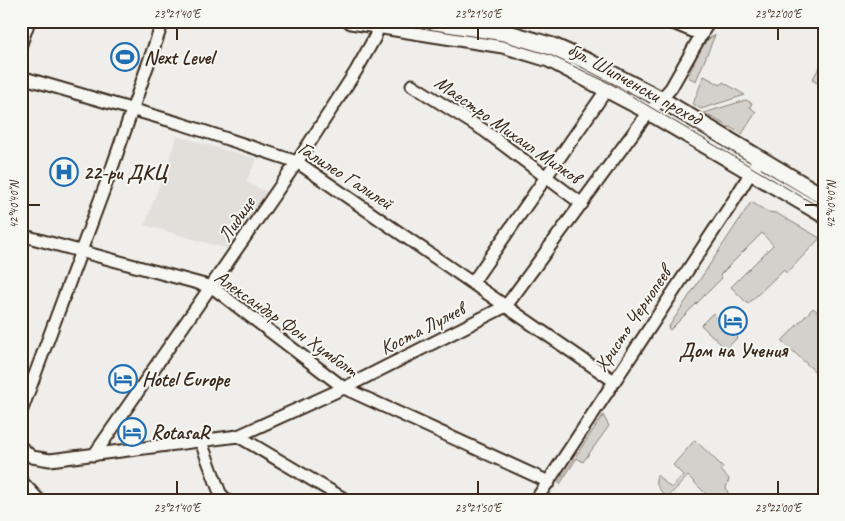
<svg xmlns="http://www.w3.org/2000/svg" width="845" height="521" font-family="Caveat,sans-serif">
<rect width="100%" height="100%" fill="#efeeea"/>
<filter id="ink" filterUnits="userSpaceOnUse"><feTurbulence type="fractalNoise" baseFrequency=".02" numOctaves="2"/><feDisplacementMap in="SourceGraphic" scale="10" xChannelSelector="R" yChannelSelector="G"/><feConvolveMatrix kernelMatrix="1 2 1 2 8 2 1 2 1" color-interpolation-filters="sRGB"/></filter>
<g filter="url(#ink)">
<path fill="#e2dfdb" d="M177,136L257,159L246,182L271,194L231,250L145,225Z"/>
<g fill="#d4d1cc" stroke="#887e75">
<path d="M715,35L696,81L688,77L702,43Z"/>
<path d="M824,60V87L812,80Z"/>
<path d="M704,76L721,85L723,82L745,95L701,109L693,104Z"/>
<path d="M746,100L752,103L750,107L756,112L742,134L704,113Z"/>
<path d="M751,202L768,212L776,213L820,238L787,273L783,270L748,304L731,287L773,245L762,233L720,275L722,278L670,330L668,328Z"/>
<path d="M813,308L824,317V380L782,341Z"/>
<path d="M713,313L738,337L726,349L701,325Z"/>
<path d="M603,415L609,426L583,462L577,458L560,484L558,483Z"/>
<path d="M695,440L723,467L721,470L729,479L726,488L731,500H708L706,498L708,496L688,476L667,498C661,491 653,484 657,475L671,488L683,475L673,465Z"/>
</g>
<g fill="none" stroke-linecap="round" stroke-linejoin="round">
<defs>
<g id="minor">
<path d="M668,21L702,35"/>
<path d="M21,44L29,21"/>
<path d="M21,77L182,124L297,162L614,381"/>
<path d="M412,85L485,131L582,204"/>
<path d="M21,235L212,287L344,388L549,482"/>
<path d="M473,282L607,89"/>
<path d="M21,412L113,165L163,21"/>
<path d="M238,436L346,500"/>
<path d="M201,442L220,493L226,500"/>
<path d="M21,447L32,457L50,460L238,436L344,388L506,306L642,121L671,88L709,21"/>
<path d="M94,455L297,162L356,71L375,37L380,21"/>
<path d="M21,481L39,500"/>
<path d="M536,500L734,200L759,159"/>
</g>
<g id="major">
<path d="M351,21L503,45L549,59L642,108L824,215"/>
<path d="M439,21L505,32L553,46L587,61L662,100L824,197"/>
</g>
</defs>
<use href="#minor" stroke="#3b2a1e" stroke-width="15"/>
<use href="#major" stroke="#3b2a1e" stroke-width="19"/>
<use href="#minor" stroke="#f6f6f2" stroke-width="11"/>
<use href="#major" stroke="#f6f6f2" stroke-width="15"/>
<path stroke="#3b2a1e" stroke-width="1" d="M378,21L503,41L550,55L613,85L824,210"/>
</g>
</g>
<path fill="none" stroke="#3b2a1e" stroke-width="2" d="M177,28V40M478,28V40M778,28V40M28,205H40M805,205H818M177,481V494M478,481V494M778,481V494"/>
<defs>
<symbol id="stadium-ring" viewBox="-11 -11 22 22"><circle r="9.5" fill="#f6f6f2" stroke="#1f6fb2" stroke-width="1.5"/><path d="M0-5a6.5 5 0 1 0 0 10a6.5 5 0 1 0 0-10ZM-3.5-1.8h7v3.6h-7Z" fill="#1f6fb2"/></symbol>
<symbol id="hospital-ring" viewBox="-11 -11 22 22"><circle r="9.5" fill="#f6f6f2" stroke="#1f6fb2" stroke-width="1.5"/><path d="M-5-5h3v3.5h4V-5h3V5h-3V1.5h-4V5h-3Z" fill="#1f6fb2"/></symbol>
<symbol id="hotel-ring" viewBox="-11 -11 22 22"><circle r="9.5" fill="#f6f6f2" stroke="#1f6fb2" stroke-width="1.5"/><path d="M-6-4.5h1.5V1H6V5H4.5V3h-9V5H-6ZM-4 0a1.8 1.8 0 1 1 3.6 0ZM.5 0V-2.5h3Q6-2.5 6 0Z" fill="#1f6fb2"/></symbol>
</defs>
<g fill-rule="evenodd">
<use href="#stadium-ring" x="109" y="41" width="32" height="32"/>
<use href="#hospital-ring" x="48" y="156" width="32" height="32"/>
<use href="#hotel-ring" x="717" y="305" width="32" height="32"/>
<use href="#hotel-ring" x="107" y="363" width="32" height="32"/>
<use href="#hotel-ring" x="116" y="416" width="32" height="32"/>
</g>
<g text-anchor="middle" stroke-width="4" stroke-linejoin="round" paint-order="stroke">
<g font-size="20" font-weight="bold" fill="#3b2a1e" stroke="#f6f6f2" text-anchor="start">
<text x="144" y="64">Next Level</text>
<text x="83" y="179">22-ри ДКЦ</text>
<text x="733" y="357" text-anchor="middle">Дом на Учения</text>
<text x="142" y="386">Hotel Europe</text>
<text x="151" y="439">RotasaR</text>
</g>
<g font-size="20" fill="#3b2a1e" stroke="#f6f6f2">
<text transform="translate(635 83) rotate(29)" y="7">бул. Шипченски проход</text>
<text transform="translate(508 129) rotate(35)" y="7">Маестро Михаил Милков</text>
<text transform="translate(346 175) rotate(33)" y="7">Галилео Галилей</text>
<text transform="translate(236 219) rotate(-56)" y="7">Лидице</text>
<text transform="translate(632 319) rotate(-56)" y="7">Христо Чернопеев</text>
<text transform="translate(287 323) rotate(35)" y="7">Александър Фон Хумболт</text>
<text transform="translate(422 328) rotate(-27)" y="7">Коста Лулчев</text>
</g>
</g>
<rect width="845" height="521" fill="none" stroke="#f6f6f2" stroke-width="55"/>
<rect x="28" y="28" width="790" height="466" fill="none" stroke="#3b2a1e" stroke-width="2"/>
<g font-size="12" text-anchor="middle" fill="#3b2a1e">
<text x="177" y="18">23°21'40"E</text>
<text x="478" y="18">23°21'50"E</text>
<text x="778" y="18">23°22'00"E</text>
<text transform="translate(14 205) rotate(-90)" y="4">42°40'40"N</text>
<text transform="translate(831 205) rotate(-90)" y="4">42°40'40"N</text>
<text x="177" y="512">23°21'40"E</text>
<text x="478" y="512">23°21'50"E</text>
<text x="778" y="512">23°22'00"E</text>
</g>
</svg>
